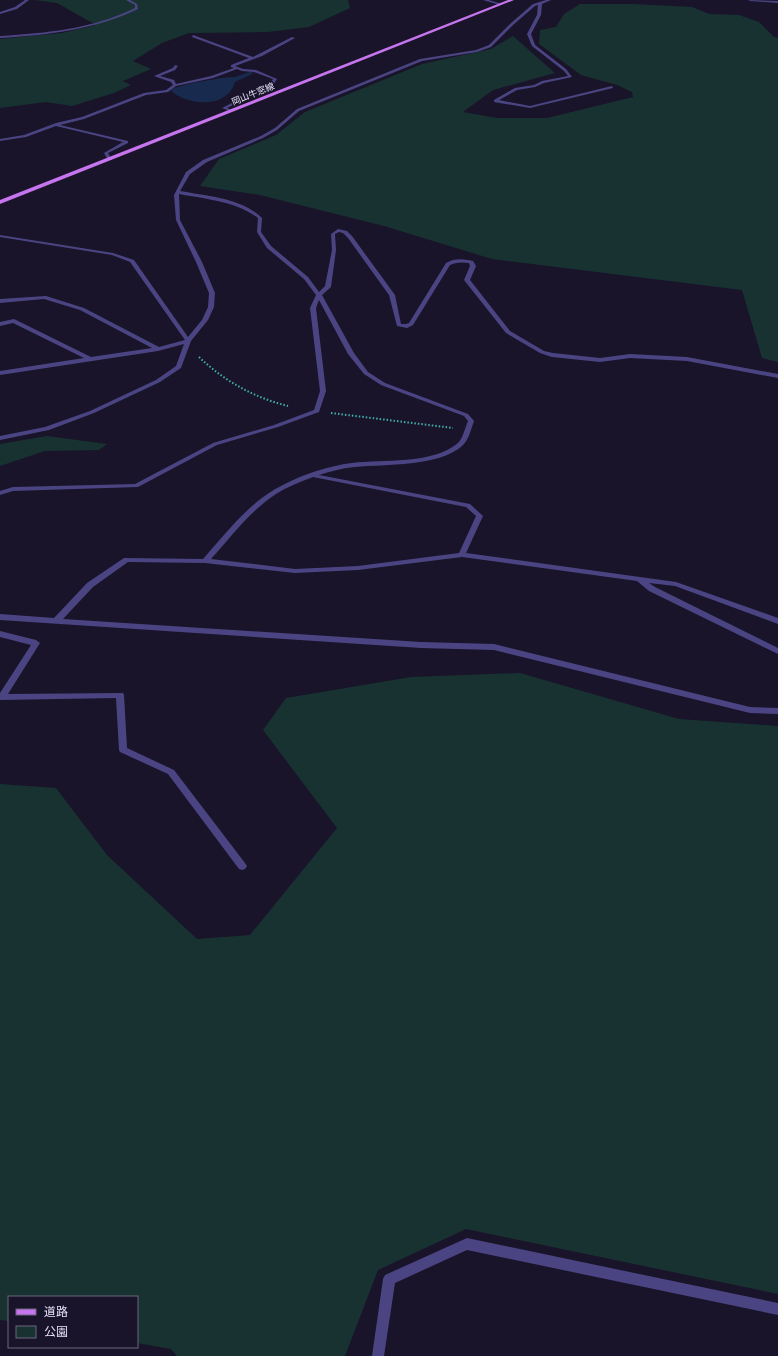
<svg xmlns="http://www.w3.org/2000/svg" width="778" height="1356" font-family="'Fira Sans','Noto Sans JP',sans-serif">
<rect width="100%" height="100%" fill="#191429"/>
<g fill="#183232">
<path d="M34,0H348L350,8L309,27L268,32L189,33L162,43L133,61L151,69L123,81L131,85L114,93L72,106L46,102L0,108V39L62,33L96,25L57,3Z"/>
<path d="M580,4H633L692,7L709,14L739,15L759,22L774,37L778,38V362L762,358L742,290L492,259L384,226L260,195L200,186L219,159L276,135L305,112L422,64L491,49L513,36L555,73L493,90L463,112L497,118H547L633,97L632,92L617,85L581,75L539,44L540,30L556,27L564,14Z"/>
<path d="M47,436L107,444L99,450L45,451L0,466V444Z"/>
<path d="M520,673L679,719L778,726V1294L466,1229L378,1270L345,1356H177L171,1349L137,1343V1297H9V1321L0,1320V784L56,788L107,855L197,939L250,935L337,828L263,730L286,698L411,677Z"/>
</g>
<path fill="#182b4e" d="M250,72L254,73L235,82C227,109 189,106 171,91L174,88L193,83L221,78L235,77Z"/>
<g fill="none" stroke-linecap="round" stroke-linejoin="round">
<g stroke="#40afad" stroke-width="2" stroke-dasharray="1.5 2" stroke-linecap="butt">
<path d="M199,357C224,381 255,398 288,406"/>
<path d="M331,413L453,428"/>
</g>
<g fill="#4a4582" fill-rule="evenodd">
<path d="M25,0H29L17,9L0,14V12L15,7Z"/>
<path d="M126,0H130L137,4L138,9C94,30 48,35 0,38V36C47,33 92,29 135,8V5Z"/>
<path d="M483,0H489L502,4L500,5Z"/>
<path d="M546,0H551L542,4L541,15L531,34L535,45L566,69L572,77L544,83L535,87L517,90L499,100L530,106L612,86L613,88L530,108L494,102V100L515,88L534,85L542,81L568,76L564,71L532,46L527,34L537,15L538,5L535,6L513,25L491,47L477,52L422,61L299,111L277,130L263,138L207,162L190,174L180,191C207,196 242,198 262,218L261,232L271,246L308,277L319,292L325,286L332,250L331,234L338,229L347,231L352,236L395,295L401,324H406L409,323L446,263C455,258 463,259 473,261L476,266L470,280L510,331L544,351L553,353L600,358L630,354L687,357L778,374V378L687,361L630,358L600,362L552,357L540,353L506,333L464,280L470,266L469,263C462,262 456,262 450,265L413,325L407,328L397,326L389,295L348,238L343,233L339,232L335,234L336,250L331,287L322,295L354,353L368,372L385,383L468,414L474,421C471,429 469,440 462,446C438,467 386,464 355,467C343,468 331,471 319,475L470,504L483,516L466,553L676,582L778,618V624L675,586L649,583L655,587L778,648V654L649,591L637,581L462,557L358,570L295,573L205,563L128,562L93,587L63,619L421,642L494,644L750,707L778,708V714L750,713L494,650L421,648L0,620V614L54,618L87,583L124,558L203,559C227,532 250,501 283,485C304,474 328,466 352,463C383,459 432,465 458,443C463,438 465,428 468,421L464,416L381,385L364,374L348,354L319,300L316,308L326,391L319,412L278,427L217,445L138,487L13,491L0,495V491L13,487L135,484L213,443L274,425L314,410L320,391L310,308L316,295L304,279L267,248L257,232L258,218C235,201 206,199 179,194L180,220L202,262L215,293L214,307L208,320L191,341L181,368L160,382L94,413L49,430L0,440V436L45,427L90,411L156,380L176,366L184,344L158,351L0,375V371L84,358L13,323L0,326V322L14,319L91,357L152,348L80,310L44,299L0,303V299L46,296L84,308L159,347L185,340L130,262L112,255L0,237V235L113,253L134,260L188,337L202,320L208,307L209,293L196,262L176,220L174,195L186,172L203,160L261,136L275,128L297,109L420,59L476,50L489,45L511,23L533,4ZM313,477L466,507L476,516L459,553L358,566L295,569L211,559C231,537 250,511 276,494C287,487 300,482 313,477Z"/>
<path d="M748,0L778,1V3L750,1Z"/>
<path d="M193,35L253,57L292,37L295,38L262,56L235,66L243,69L256,70L277,79L273,85L227,108L232,110V112L222,108L271,83L273,79L254,72L242,71L237,69L213,78L176,86L168,92L146,95L84,119L60,125L128,141V143L108,153L112,160H108L104,153L123,142L56,126L26,137L0,141V139L24,135L56,123L82,117L144,93L166,90L173,85L171,82L154,76L173,68L175,65L178,66L175,70L160,76L174,80L176,84L211,76L234,68L231,67V65L249,58L192,37Z"/>
<path d="M0,631L36,640L40,643L8,694L123,693L124,695L127,748L174,770L245,863L247,866L245,869L242,870L239,869L168,774L120,752L119,750L116,698L0,700V693L31,645L0,637Z"/>
<path d="M467,1238L778,1303V1315L467,1250L395,1283L384,1356H372L383,1279L385,1275Z"/>
</g>
<path fill="#c675ee" fill-rule="evenodd" d="M508,0H514L0,204V200Z"/>
</g>
<g text-anchor="middle" stroke-width="3" stroke-linejoin="round" paint-order="stroke">
<g font-size="9" fill="#e5e0fb" stroke="#191429">
<text transform="translate(253 94) rotate(-22)" y="3">岡山牛窓線</text>
</g>
</g>
<rect x="8" y="1296" width="130" height="52" fill="#191429" stroke="#6b667d"/>
<rect x="16" y="1309" width="20" height="6" fill="#c675ee" stroke="#6b667d"/>
<text x="44" y="1316" font-size="12" fill="#e5e0fb">道路</text>
<rect x="16" y="1326" width="20" height="12" fill="#183232" stroke="#6b667d"/>
<text x="44" y="1336" font-size="12" fill="#e5e0fb">公園</text>
</svg>
